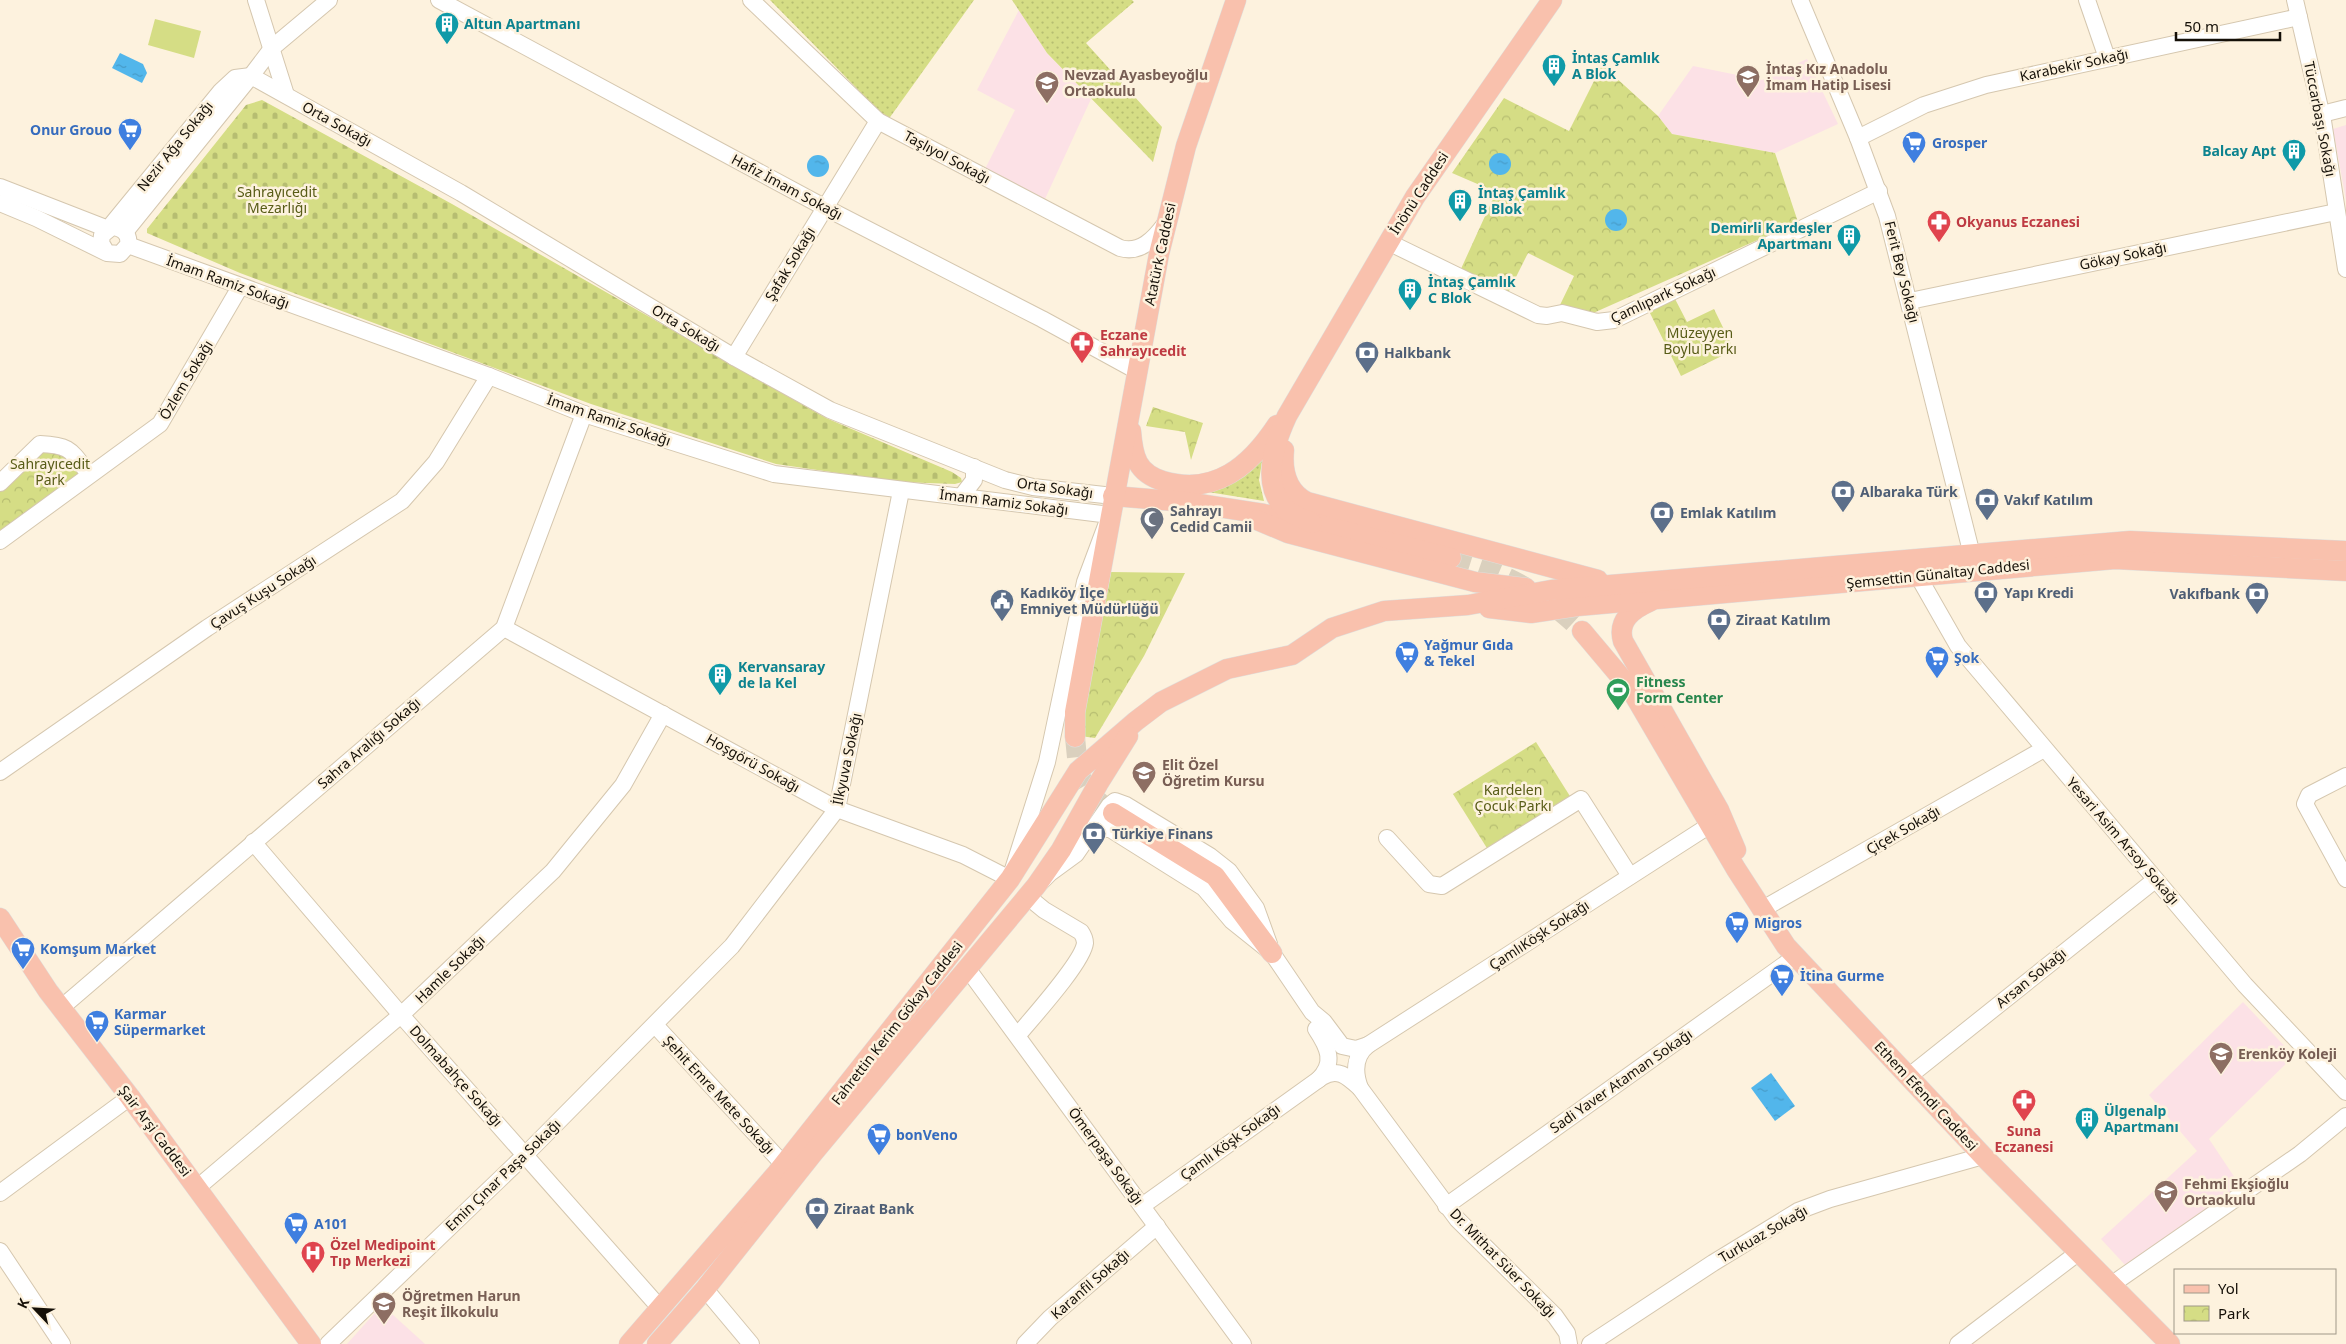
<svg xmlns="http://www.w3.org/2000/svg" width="2346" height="1344" font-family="'Noto Sans',sans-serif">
<defs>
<pattern id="grass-dots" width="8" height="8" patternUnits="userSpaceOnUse" patternTransform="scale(1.25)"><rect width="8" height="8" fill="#d5dd85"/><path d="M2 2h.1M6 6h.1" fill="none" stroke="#b6bd71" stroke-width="1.8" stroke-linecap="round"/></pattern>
<pattern id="cemetery-stones" width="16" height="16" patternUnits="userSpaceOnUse" patternTransform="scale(1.25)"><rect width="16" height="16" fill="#d5dd85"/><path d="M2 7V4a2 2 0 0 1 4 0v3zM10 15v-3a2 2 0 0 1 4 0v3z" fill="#b6bd71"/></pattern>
<pattern id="park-crowns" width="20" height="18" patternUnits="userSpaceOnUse" patternTransform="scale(1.25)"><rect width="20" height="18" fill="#d5dd85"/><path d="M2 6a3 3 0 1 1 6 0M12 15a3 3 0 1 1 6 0" fill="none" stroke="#b6bd71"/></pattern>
<pattern id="water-ripples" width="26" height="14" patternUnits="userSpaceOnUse" patternTransform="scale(1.25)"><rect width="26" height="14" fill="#52b6eb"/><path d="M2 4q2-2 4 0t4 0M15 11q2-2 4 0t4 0" fill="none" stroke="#479bc8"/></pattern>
</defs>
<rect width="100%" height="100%" fill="#fdf2de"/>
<g fill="#fce1e6">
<path d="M1019,10L1047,53L1091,99L1045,199L985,169L1015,110L977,90Z"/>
<path d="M1807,59L1838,124L1775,153L1672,134L1658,116L1693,66L1762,80Z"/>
<path d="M2346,125V200L2333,129Z"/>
<path d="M2243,1002L2294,1056L2209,1139L2241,1187L2126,1266L2101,1239L2197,1151L2149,1095Z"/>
<path d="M382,1305L425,1344H347Z"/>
</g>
<g fill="url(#grass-dots)">
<path d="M770,0H974L888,120Z"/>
<path d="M1012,0H1132L1134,2L1086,43L1162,127L1153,162L1047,53Z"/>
<path d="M1263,456L1259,480L1264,501L1208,492Z"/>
</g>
<path fill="url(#cemetery-stones)" d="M262,100L452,204L826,418L952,472L961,478L962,482L955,484L900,482L776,464L591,404L240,273L147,233V229L246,105Z"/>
<g fill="url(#park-crowns)">
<path d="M1602,65L1658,116L1672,134L1775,153L1798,222L1582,318L1559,307L1574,276L1528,253L1508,293L1460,271L1496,192L1452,173L1504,98L1569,131Z"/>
<path d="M1674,297L1687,322L1714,309L1734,350L1681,376L1648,309Z"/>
<path d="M1153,407L1203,423L1191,460L1185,432L1146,426Z"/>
<path d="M41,447L56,448L85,475L0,539V491Z"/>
<path d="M1111,572L1185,573L1144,656L1095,738L1080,736Z"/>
<path d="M1536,742L1573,801L1490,853L1453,794Z"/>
</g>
<path fill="#d5dd85" d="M155,19L201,31L194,58L148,45Z"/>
<g fill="url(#water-ripples)">
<path d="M120,53L143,64L147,73L142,83L112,68Z"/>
<circle cx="1500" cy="164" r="11"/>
<circle cx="818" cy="166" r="11"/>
<circle cx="1616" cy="220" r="11"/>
<path d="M1771,1073L1795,1106L1775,1121L1751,1088Z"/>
</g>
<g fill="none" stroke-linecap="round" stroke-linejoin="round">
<g stroke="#dad0be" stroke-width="20" stroke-dasharray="20 10" stroke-linecap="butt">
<path d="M1451,558C1505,572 1542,592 1582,631"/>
<path d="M1075,737C1079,778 1078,787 1113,813"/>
</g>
<defs>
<g id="minor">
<path d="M256,0L286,95"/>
<path d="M439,0L824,207L1042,319L1137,371"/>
<path d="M751,0L878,121L1120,248C1140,254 1154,239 1165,224"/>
<path d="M1800,0L1858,138L1887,216L1972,555"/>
<path d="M2087,0L2107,58"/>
<path d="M2295,0L2323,121L2346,269"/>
<path d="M251,76L461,193L734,357L830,410L1005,480L1033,487L1113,496"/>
<path d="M2322,114L2346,108"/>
<path d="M1858,138L1924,105L1986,85L2299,17"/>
<path d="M0,187L108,229L221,91L235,78L251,76"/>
<path d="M0,203L36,218L107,253L120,254L128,245C130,234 123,228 112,227L102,235L101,243L107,253"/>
<path d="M125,232L251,76L273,47L329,0"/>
<path d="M1388,242L1538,315L1547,316L1562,313L1597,322L1614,320L1879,191"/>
<path d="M128,245L489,376L584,414L774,474L1110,515L1085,582L1047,762L1010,879L963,855L837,809L504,628"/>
<path d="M1910,301L2336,212"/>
<path d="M734,357L878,121"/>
<path d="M0,483L40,444C71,445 71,451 89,474"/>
<path d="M961,497L974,480V467"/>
<path d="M0,541L160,424L240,287"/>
<path d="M1918,576L1958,646L2245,985L2346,1092"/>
<path d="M0,772L207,628L402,501L436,462L489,376"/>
<path d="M2346,776L2309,795L2305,804L2346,879"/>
<path d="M1091,835L1100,829H1110L1204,888L1232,921L1272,953L1312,1012L1324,1022L1342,1046L1356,1049L1368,1045"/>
<path d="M1387,838L1429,884L1442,886L1581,799L1630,876"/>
<path d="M253,842L401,1015L660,1308"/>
<path d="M1761,910L2044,749"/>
<path d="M967,968L1243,1344"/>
<path d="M61,1008L504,628L584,414"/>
<path d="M655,1025L784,1165"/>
<path d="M1316,1029C1328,1047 1336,1063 1318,1080"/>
<path d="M1018,1035C1032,1018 1083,962 1085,943C1085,938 1083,935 1081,932L1044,910L1027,896L1050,873L1076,854L1109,806L1115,801L1126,805L1210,856L1229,871L1256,908L1269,944"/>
<path d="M1908,1077L2155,880"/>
<path d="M1360,1088C1354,1072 1354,1056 1368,1045L1710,825"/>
<path d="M197,1188L401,1015L553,871L623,785L663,714"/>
<path d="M0,1193L130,1097"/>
<path d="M1142,1206L1322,1077C1338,1067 1348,1077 1360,1088L1457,1219L1555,1316L1567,1333L1569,1344"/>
<path d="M1446,1206L1795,957"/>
<path d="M0,1251L62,1344"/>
<path d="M2111,1285L2300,1154L2346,1116"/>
<path d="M705,1289L751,1344"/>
<path d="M328,1344L526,1154L732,946L837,809L901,491"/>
<path d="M1025,1344L1050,1318L1157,1226"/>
<path d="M1590,1344L1713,1263L1798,1211L1830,1199L1983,1156"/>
<path d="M1958,1344L2079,1252"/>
</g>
<g id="major">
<path d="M1131,431C1133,457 1137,473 1163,481C1215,496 1250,466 1277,425"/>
<path d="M1284,450C1282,471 1287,492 1307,502L1598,580"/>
<path d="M1113,496L1186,502L1264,514L1312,523L1451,558"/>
<path d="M1257,520L1288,533L1475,582L1526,588"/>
<path d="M1312,523C1302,518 1292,515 1285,508C1260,484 1275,442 1287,416L1415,197L1552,0"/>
<path d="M1651,601C1633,609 1617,620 1623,641L1719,810L1736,850"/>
<path d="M1489,608L1531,613L1578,606L2115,559L2346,571"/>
<path d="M1582,631L1630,688L1736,869L1786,946L1983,1156L2170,1344"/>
<path d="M1075,737V712L1159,254L1186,146L1236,0"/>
<path d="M1113,813L1215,876L1272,953"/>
<path d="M0,918L48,991L130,1097L311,1344"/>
<path d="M629,1344L777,1173L1010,879L1078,771L1136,721L1161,702L1227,669L1292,655L1332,628L1384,611L1468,605L1551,590L2130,541L2346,551"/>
<path d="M657,1344L705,1289L814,1152L1036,886L1061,850L1098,784L1128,736"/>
</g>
</defs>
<use href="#minor" stroke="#d5c7af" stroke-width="18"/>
<use href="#major" stroke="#dededc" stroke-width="21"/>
<use href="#minor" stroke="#fff" stroke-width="16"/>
<use href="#major" stroke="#f9c1ad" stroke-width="20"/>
</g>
<defs>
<symbol id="building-pin" viewBox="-11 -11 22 30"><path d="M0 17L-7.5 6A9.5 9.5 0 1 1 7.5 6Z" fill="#0f9aa8" stroke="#fdf2de"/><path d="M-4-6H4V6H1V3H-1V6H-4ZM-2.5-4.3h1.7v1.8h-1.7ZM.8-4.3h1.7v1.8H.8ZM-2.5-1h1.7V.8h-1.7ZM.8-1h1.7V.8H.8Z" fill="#fff"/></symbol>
<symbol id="school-pin" viewBox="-11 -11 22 30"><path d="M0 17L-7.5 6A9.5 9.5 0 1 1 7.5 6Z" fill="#8d6e63" stroke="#fdf2de"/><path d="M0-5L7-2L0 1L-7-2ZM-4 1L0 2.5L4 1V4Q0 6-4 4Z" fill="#fff"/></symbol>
<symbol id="supermarket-pin" viewBox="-11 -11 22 30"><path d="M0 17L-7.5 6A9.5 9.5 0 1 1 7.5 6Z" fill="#3f7fe0" stroke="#fdf2de"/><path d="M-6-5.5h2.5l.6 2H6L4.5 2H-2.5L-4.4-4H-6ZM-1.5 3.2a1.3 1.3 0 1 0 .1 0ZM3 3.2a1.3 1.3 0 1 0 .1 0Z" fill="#fff"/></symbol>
<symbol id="pharmacy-pin" viewBox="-11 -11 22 30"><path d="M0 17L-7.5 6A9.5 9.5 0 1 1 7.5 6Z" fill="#e0444e" stroke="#fdf2de"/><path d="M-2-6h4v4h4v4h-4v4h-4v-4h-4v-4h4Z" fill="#fff"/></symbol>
<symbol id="bank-pin" viewBox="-11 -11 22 30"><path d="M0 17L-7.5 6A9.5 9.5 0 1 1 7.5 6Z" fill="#5c6f8a" stroke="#fdf2de"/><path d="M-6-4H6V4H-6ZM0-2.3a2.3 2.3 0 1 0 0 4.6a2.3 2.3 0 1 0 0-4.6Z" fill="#fff"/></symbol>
<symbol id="mosque-pin" viewBox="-11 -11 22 30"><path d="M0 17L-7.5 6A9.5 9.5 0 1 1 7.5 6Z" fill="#6b7280" stroke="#fdf2de"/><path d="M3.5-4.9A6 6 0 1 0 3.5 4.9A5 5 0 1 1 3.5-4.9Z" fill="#fff"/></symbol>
<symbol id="civic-pin" viewBox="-11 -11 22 30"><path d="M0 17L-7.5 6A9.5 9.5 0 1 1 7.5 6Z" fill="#5c6f8a" stroke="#fdf2de"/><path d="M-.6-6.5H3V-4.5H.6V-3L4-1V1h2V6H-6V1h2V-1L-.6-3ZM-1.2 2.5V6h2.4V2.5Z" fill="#fff"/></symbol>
<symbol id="stadium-pin" viewBox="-11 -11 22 30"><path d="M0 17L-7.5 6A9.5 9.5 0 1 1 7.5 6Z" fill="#2e9e5b" stroke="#fdf2de"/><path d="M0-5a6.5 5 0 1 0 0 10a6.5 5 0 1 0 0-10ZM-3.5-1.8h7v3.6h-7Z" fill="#fff"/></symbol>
<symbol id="hospital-pin" viewBox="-11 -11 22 30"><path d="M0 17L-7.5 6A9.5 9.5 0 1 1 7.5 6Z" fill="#e0444e" stroke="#fdf2de"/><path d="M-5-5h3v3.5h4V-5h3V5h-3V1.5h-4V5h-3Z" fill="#fff"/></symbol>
</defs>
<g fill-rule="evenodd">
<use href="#building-pin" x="433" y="10" width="28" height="38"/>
<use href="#building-pin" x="1540" y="52" width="28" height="38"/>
<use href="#school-pin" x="1734" y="63" width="28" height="38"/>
<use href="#school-pin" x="1033" y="69" width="28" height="38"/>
<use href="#supermarket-pin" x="116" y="116" width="28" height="38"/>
<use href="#supermarket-pin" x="1900" y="129" width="28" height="38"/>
<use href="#building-pin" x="2280" y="137" width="28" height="38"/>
<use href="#building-pin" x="1446" y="187" width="28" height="38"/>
<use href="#pharmacy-pin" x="1925" y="208" width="28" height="38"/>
<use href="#building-pin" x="1835" y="222" width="28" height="38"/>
<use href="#building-pin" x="1396" y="276" width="28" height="38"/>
<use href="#pharmacy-pin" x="1068" y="329" width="28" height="38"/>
<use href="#bank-pin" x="1353" y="339" width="28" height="38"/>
<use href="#bank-pin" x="1829" y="478" width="28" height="38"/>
<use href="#bank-pin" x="1973" y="486" width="28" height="38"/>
<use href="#bank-pin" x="1648" y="499" width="28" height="38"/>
<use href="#mosque-pin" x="1138" y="505" width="28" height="38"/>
<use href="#bank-pin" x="1972" y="579" width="28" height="38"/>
<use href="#bank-pin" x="2243" y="580" width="28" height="38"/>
<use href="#civic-pin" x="988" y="587" width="28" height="38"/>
<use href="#bank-pin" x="1705" y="606" width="28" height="38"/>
<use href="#supermarket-pin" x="1393" y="639" width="28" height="38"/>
<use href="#supermarket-pin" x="1923" y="644" width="28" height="38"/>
<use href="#building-pin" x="706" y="661" width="28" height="38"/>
<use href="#stadium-pin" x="1604" y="676" width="28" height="38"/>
<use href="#school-pin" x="1130" y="759" width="28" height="38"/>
<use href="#bank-pin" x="1080" y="820" width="28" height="38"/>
<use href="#supermarket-pin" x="1723" y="909" width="28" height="38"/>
<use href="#supermarket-pin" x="9" y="935" width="28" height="38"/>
<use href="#supermarket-pin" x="1768" y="962" width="28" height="38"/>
<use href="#supermarket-pin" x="83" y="1008" width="28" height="38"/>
<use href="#school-pin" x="2207" y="1040" width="28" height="38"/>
<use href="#pharmacy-pin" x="2010" y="1087" width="28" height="38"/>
<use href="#building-pin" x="2073" y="1105" width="28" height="38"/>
<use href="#supermarket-pin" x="865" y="1121" width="28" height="38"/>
<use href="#school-pin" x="2152" y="1178" width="28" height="38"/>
<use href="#bank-pin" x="803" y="1195" width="28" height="38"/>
<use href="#supermarket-pin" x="282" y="1210" width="28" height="38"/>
<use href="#hospital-pin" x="299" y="1239" width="28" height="38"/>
<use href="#school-pin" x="370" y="1290" width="28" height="38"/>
</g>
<g text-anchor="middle" stroke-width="5" stroke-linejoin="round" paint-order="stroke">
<g font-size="14" font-weight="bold" fill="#0d838f" stroke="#fdf2de" text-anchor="start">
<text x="464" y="29">Altun Apartmanı</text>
<text x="1572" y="63">İntaş Çamlık<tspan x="1572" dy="16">A Blok</tspan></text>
<text x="2276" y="156" text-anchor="end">Balcay Apt</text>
<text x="1478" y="198">İntaş Çamlık<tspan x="1478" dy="16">B Blok</tspan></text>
<text x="1832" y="233" text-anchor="end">Demirli Kardeşler<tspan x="1832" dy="16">Apartmanı</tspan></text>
<text x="1428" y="287">İntaş Çamlık<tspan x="1428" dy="16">C Blok</tspan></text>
<text x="738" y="672">Kervansaray<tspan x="738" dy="16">de la Kel</tspan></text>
<text x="2104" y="1116">Ülgenalp<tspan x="2104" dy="16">Apartmanı</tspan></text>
</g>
<g font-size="14" fill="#151008" stroke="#fdf2de">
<text transform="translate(2074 65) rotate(-12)" y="5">Karabekir Sokağı</text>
<text transform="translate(2320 119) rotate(79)" y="5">Tüccarbaşı Sokağı</text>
<text transform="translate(337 124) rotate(29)" y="5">Orta Sokağı</text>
<text transform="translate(175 146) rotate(-51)" y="5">Nezir Ağa Sokağı</text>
<text transform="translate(947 157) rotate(28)" y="5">Taşlıyol Sokağı</text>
<text transform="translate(787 187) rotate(28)" y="5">Hafız İmam Sokağı</text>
<text transform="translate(1419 193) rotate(-57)" y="5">İnönü Caddesi</text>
<text transform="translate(1160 254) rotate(-78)" y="5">Atatürk Caddesi</text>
<text transform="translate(2123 256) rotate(-12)" y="5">Gökay Sokağı</text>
<text transform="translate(790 264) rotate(-59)" y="5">Şafak Sokağı</text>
<text transform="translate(1902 272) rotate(76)" y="5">Ferit Bey Sokağı</text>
<text transform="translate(228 282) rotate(20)" y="5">İmam Ramiz Sokağı</text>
<text transform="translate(1663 295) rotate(-25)" y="5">Çamlıpark Sokağı</text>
<text transform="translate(686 328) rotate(31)" y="5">Orta Sokağı</text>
<text transform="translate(186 380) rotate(-59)" y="5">Özlem Sokağı</text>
<text transform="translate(609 420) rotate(19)" y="5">İmam Ramiz Sokağı</text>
<text transform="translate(1055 488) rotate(8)" y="5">Orta Sokağı</text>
<text transform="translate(1004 502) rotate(7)" y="5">İmam Ramiz Sokağı</text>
<text transform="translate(1938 574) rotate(-6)" y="5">Şemsettin Günaltay Caddesi</text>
<text transform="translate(263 592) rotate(-33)" y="5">Çavuş Kuşu Sokağı</text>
<text transform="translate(369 743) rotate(-41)" y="5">Sahra Aralığı Sokağı</text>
<text transform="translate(847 759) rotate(-78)" y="5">İlkyuva Sokağı</text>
<text transform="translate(753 763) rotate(29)" y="5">Hoşgörü Sokağı</text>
<text transform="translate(1903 830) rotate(-30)" y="5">Çiçek Sokağı</text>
<text transform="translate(2123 841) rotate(49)" y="5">Yesari Asim Arsoy Sokağı</text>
<text transform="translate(1539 935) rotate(-33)" y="5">ÇamlıKöşk Sokağı</text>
<text transform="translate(450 969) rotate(-44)" y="5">Hamle Sokağı</text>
<text transform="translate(2031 978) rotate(-39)" y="5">Arsan Sokağı</text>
<text transform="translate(897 1023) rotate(-52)" y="5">Fahrettin Kerim Gökay Caddesi</text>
<text transform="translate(456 1076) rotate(48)" y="5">Dolmabahçe Sokağı</text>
<text transform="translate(1621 1081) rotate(-35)" y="5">Sadi Yaver Ataman Sokağı</text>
<text transform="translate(719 1095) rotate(47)" y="5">Şehit Emre Mete Sokağı</text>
<text transform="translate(1926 1096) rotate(47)" y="5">Ethem Efendi Caddesi</text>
<text transform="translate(155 1131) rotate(53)" y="5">Şair Arşi Caddesi</text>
<text transform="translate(1230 1142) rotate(-36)" y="5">Çamlı Köşk Sokağı</text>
<text transform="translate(1106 1156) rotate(54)" y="5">Ömerpaşa Sokağı</text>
<text transform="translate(503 1175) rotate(-44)" y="5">Emin Çınar Paşa Sokağı</text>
<text transform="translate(1763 1234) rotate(-30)" y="5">Turkuaz Sokağı</text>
<text transform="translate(1503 1263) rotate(46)" y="5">Dr. Mithat Süer Sokağı</text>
<text transform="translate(1090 1284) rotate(-41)" y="5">Karanfil Sokağı</text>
</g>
<g font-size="14" font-weight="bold" fill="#785e54" stroke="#fdf2de" text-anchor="start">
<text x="1766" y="74">İntaş Kız Anadolu<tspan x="1766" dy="16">İmam Hatip Lisesi</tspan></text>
<text x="1064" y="80">Nevzad Ayasbeyoğlu<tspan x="1064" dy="16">Ortaokulu</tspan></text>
<text x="1162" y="770">Elit Özel<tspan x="1162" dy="16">Öğretim Kursu</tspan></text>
<text x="2238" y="1059">Erenköy Koleji</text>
<text x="2184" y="1189">Fehmi Ekşioğlu<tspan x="2184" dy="16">Ortaokulu</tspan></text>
<text x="402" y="1301">Öğretmen Harun<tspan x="402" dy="16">Reşit İlkokulu</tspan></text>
</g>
<g font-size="14" font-weight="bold" fill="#366cbe" stroke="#fdf2de" text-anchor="start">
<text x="112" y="135" text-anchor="end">Onur Grouo</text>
<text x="1932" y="148">Grosper</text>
<text x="1424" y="650">Yağmur Gıda<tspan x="1424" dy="16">&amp; Tekel</tspan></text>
<text x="1954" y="663">Şok</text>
<text x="1754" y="928">Migros</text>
<text x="40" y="954">Komşum Market</text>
<text x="1800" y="981">İtina Gurme</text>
<text x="114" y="1019">Karmar<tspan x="114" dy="16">Süpermarket</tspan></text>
<text x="896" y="1140">bonVeno</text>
<text x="314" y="1229">A101</text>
</g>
<g font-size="14" fill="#585c17" stroke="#fdf2de">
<text x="277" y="197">Sahrayıcedit<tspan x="277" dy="16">Mezarlığı</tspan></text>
<text x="1700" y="338">Müzeyyen<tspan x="1700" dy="16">Boylu Parkı</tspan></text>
<text x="50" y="469">Sahrayıcedit<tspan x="50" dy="16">Park</tspan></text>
<text x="1513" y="795">Kardelen<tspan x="1513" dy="16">Çocuk Parkı</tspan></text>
</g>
<g font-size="14" font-weight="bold" fill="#be3a42" stroke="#fdf2de" text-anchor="start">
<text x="1956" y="227">Okyanus Eczanesi</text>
<text x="1100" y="340">Eczane<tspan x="1100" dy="16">Sahrayıcedit</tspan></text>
<text x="2024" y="1136" text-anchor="middle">Suna<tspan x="2024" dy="16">Eczanesi</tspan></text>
<text x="330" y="1250">Özel Medipoint<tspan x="330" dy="16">Tıp Merkezi</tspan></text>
</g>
<g font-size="14" font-weight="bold" fill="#4e5e75" stroke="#fdf2de" text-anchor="start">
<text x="1384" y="358">Halkbank</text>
<text x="1860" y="497">Albaraka Türk</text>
<text x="2004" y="505">Vakıf Katılım</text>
<text x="1680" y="518">Emlak Katılım</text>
<text x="1020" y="598">Kadıköy İlçe<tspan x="1020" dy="16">Emniyet Müdürlüğü</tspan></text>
<text x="2004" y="598">Yapı Kredi</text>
<text x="2240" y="599" text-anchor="end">Vakıfbank</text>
<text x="1736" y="625">Ziraat Katılım</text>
<text x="1112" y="839">Türkiye Finans</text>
<text x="834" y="1214">Ziraat Bank</text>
</g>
<g font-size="14" font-weight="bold" fill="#5b616d" stroke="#fdf2de" text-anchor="start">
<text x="1170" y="516">Sahrayı<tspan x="1170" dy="16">Cedid Camii</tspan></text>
</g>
<g font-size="14" font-weight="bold" fill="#27864d" stroke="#fdf2de" text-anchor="start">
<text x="1636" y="687">Fitness<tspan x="1636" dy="16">Form Center</tspan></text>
</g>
</g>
<rect x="2174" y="1269" width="162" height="65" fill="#fdf2de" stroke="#a09888"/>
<rect x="2184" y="1285" width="25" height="8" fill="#f9c1ad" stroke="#a09888"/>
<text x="2218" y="1294" font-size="15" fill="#151008">Yol</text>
<rect x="2184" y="1306" width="25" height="15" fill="url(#park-crowns)" stroke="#a09888"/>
<text x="2218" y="1319" font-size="15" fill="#151008">Park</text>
<g transform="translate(35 1309) rotate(295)" stroke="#fdf2de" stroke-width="4" paint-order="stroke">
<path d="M0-4L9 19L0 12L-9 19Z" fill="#151008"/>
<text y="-8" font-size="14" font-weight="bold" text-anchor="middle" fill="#151008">K</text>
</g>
<path d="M2176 32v8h104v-8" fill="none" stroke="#151008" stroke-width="2.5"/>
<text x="2184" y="32" font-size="15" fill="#151008" stroke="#fdf2de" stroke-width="4" paint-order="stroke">50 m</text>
</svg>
